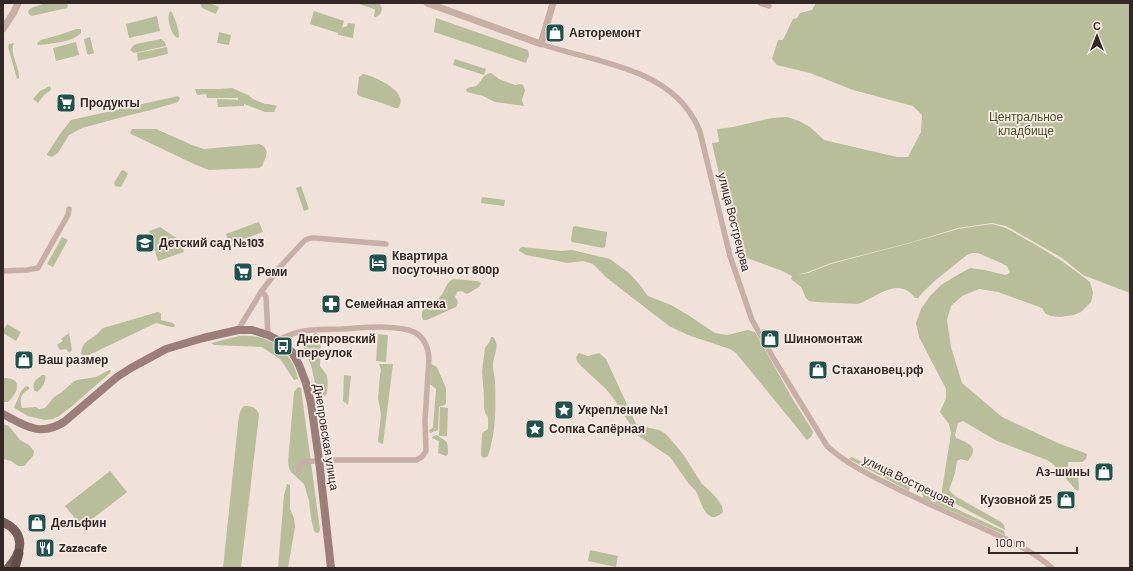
<svg xmlns="http://www.w3.org/2000/svg" width="1133" height="571" font-family="Barlow,sans-serif">
<rect width="100%" height="100%" fill="#f0e1d9"/>
<g fill="#b8be9a">
<path d="M46,3H67L68,6L67,8L36,15L31,16L29,14L28,11L31,8Z"/>
<path d="M200,3H210L219,7L216,14L202,8Z"/>
<path d="M356,3H379C383,7 383,12 378,16L375,17L374,16L375,10L374,9Z"/>
<path d="M816,3H1130V293L1083,275L1062,258L1036,243L1006,226L992,223L958,228L909,243L831,263L808,272L797,275L808,273L831,264L910,243L958,229L992,224L1006,228L1036,245L1062,261L1090,282L1093,293L1091,302L1081,312L1074,315L1060,317L1051,316L1046,314L1042,308L998,292L979,289L962,296L951,306L947,320L951,347L962,383L1002,417L1060,444L1085,453L1087,454L1086,459L1082,462H1069L1068,463V472L1078,476L1079,489L1078,491L1076,490L1053,464L1047,460L997,441L963,421L958,423L955,435L956,438C968,443 980,446 968,461L961,459L957,461L955,473L949,490L955,496L1001,522L1004,525L1005,530L941,496L951,433L949,424L940,412L946,398V389L919,337L916,323L921,309L930,296L941,285L954,277L970,268L985,270L1005,275L1008,274L1010,272L1007,266L1001,263L978,253H972L967,255L937,279L923,292L918,298H915C898,275 876,298 858,304L816,302L809,301L806,298L801,287L791,279L792,276L780,270L739,255L733,237L712,143L719,142L717,129L733,127L772,118L787,117L799,121L810,127L824,140L897,157H908L921,132L922,115L913,106L853,90L810,73L777,65L772,59L778,40H783L793,19L797,18L800,13L812,10Z"/>
<path d="M171,11C175,18 179,29 179,37L177,38C171,34 167,20 169,13Z"/>
<path d="M314,11L344,21L342,28L347,26L348,23L355,24L353,38L338,35V33L310,24Z"/>
<path d="M157,16L160,31L129,38L126,24Z"/>
<path d="M436,18L528,50L529,55L526,63L434,32Z"/>
<path d="M76,29H81V33C74,42 49,44 38,45L37,43L41,40L59,35Z"/>
<path d="M219,32L231,35L229,45L217,43Z"/>
<path d="M90,37L94,53C92,54 90,55 87,54L84,39Z"/>
<path d="M161,39L165,42L166,46L134,53L130,50L133,46L136,44Z"/>
<path d="M76,42L79,55L56,61L53,48Z"/>
<path d="M14,43C9,53 20,67 19,78L17,79L8,47L9,44Z"/>
<path d="M167,47L168,54L138,61L137,53Z"/>
<path d="M455,59L486,69L484,75L453,65Z"/>
<path d="M491,73L499,79L515,85L521,84L523,85L525,90L522,100L524,106L495,102L483,96L467,92L466,89C469,87 473,87 476,86C482,82 482,74 491,73Z"/>
<path d="M363,74C374,76 411,92 398,108H395L379,102L359,96L357,94L359,77Z"/>
<path d="M50,86L51,90L44,95L38,103L33,99L40,91Z"/>
<path d="M232,88L248,95L253,99L265,104H269L277,106L274,112H265L244,104V106L218,107L217,99L238,100V98H207L206,94L197,95L195,89H220Z"/>
<path d="M178,96L180,98L178,102L151,110L130,115L82,128L69,135L58,153L52,157L47,155V154L60,134L71,120Z"/>
<path d="M132,129H156L192,145L204,149L259,144C271,148 266,157 262,166L259,168L209,170L196,165L131,134L130,133Z"/>
<path d="M124,170L128,174L121,187L115,186L114,183L121,171Z"/>
<path d="M301,186L309,209L304,211L296,188Z"/>
<path d="M482,197L505,200L504,206L481,203Z"/>
<path d="M259,222L263,232L229,244L226,234Z"/>
<path d="M575,226L607,232V234L605,247L603,248L572,242L571,240L573,227Z"/>
<path d="M160,227L181,241L184,252L158,261L149,231Z"/>
<path d="M62,237L68,240L53,267L47,264Z"/>
<path d="M522,247L561,251L572,250L610,259L629,273L639,284L648,296L671,305L688,315L715,333L727,335L748,330L755,332L792,398L811,428L813,432L811,437L807,440L803,435L736,353L730,349L688,335L669,326L607,278L593,264L583,261L567,263L558,261L526,255L519,251L520,248Z"/>
<path d="M453,279L478,281L481,283L479,287L467,294L461,291L457,292L455,297C458,301 459,302 456,307L427,320H423C420,314 423,307 429,303C433,300 437,301 440,297C445,292 446,282 453,279Z"/>
<path d="M158,312L161,313V320L173,323L175,326L174,327H171L156,323L89,355H84L81,354C82,342 87,342 96,335C99,333 100,330 103,328Z"/>
<path d="M7,324L21,332L16,341L3,333V331Z"/>
<path d="M69,333L72,350L69,353L66,349L60,350L57,345L63,341L61,339Z"/>
<path d="M316,333L321,336L320,366C322,369 324,371 326,374C329,379 327,388 327,394L323,397L318,395L317,392L311,365L301,343L304,337Z"/>
<path d="M378,334L388,335L386,362L376,361Z"/>
<path d="M239,336C268,333 292,350 298,379L294,380L281,360L262,347L214,345L211,343Z"/>
<path d="M491,337H493C501,346 493,355 493,366C493,371 495,377 495,382C496,406 496,433 488,456L484,458L482,457L481,454L482,433L488,429V417L485,413L484,408V397L482,371L485,348L490,341Z"/>
<path d="M579,353L588,356L599,353L606,359L636,424L641,426L659,430L666,434L683,454L702,484L713,494L718,500L722,506L723,512L721,514L715,517H712L707,514L703,508L696,491L689,484L670,457L637,435L614,399L606,389L581,366L577,361L576,357Z"/>
<path d="M379,364H393L383,444L378,442L381,414L378,398L380,375L381,370Z"/>
<path d="M431,364L437,367L446,388V403L445,405L439,407L438,430L430,433L429,430L433,428V427L436,389L430,384Z"/>
<path d="M109,370H111L110,373L71,407L59,416L53,419L45,420L28,416L14,408L21,391L26,386L29,387V389C21,394 19,398 22,408L36,407L39,409L45,408L54,397L62,392L73,382L77,380L96,377Z"/>
<path d="M42,375H45C47,380 42,389 37,392L34,390C32,382 36,380 42,375Z"/>
<path d="M344,375L351,376L348,405L343,401Z"/>
<path d="M3,378C23,377 19,392 8,402H3Z"/>
<path d="M298,387L301,388L320,530L318,533H317L314,531L311,518L309,501L304,484L291,472L289,468L288,461L294,392Z"/>
<path d="M244,406C251,406 257,407 259,415L241,568H223L238,424C239,418 239,410 244,406Z"/>
<path d="M440,407L448,408L447,436H439Z"/>
<path d="M3,424L9,426L20,440L29,445L34,451L33,456L24,466H18L11,461L3,459Z"/>
<path d="M437,435C447,443 448,438 448,454L446,456L438,453L439,441L434,439L432,438L433,436Z"/>
<path d="M852,457L910,487L909,491L849,459Z"/>
<path d="M110,471L127,492L82,527L65,506Z"/>
<path d="M287,484L290,485V509L294,518L295,527L288,568H278L284,495Z"/>
<path d="M922,493L1004,531L1005,535L923,498Z"/>
<path d="M590,550L618,556L616,567L588,561Z"/>
</g>
<g fill="none" stroke-linecap="round" stroke-linejoin="round">
<g stroke="#c7afa6" stroke-width="5.5">
<path d="M760,3L769,6"/>
<path d="M541,44C591,61 662,67 692,116C695,121 698,126 700,132L730,256L752,320L775,361L827,446C844,462 865,473 886,483C917,499 949,513 980,527C1005,539 1031,549 1052,568"/>
<path d="M3,271L27,270L38,268L68,215L69,209"/>
<path d="M261,292L264,294L266,297L268,335"/>
<path d="M238,330L261,292L279,268L305,240L311,238H315L386,244"/>
<path d="M278,340C287,336 295,332 304,331C316,329 329,329 341,329C360,328 397,324 414,332C424,337 428,347 429,358L425,421L426,451L422,457L416,460H328L302,462L298,471"/>
</g>
<g stroke="#c7afa6" stroke-width="7">
<path d="M427,3L541,44L553,3"/>
<path d="M3,29L14,12L18,3"/>
</g>
<path stroke="#9b7e77" stroke-width="8" d="M3,414C25,426 40,437 64,422L117,377L131,368L166,349L203,338L238,330H252L268,335L278,340L284,344L292,352L299,365L306,383L311,403L319,460L331,568"/>
<path stroke="#755d58" stroke-width="9" d="M3,522C26,533 23,552 8,568"/>
<path stroke="#644f4b" stroke-width="9" d="M15,568L19,553"/>
</g>
<defs>
<symbol id="shop-square" viewBox="-11 -11 22 22"><rect x="-9" y="-9" width="18" height="18" rx="4" fill="#1e534d" stroke="#f8ece5"/><path d="M-5-2.5h2.3a2.7 3.5 0 0 1 5.4 0H5L5.5 6h-11ZM-1.5-2.5h3a1.5 2.3 0 0 0-3 0Z" fill="#fff"/></symbol>
<symbol id="supermarket-square" viewBox="-11 -11 22 22"><rect x="-9" y="-9" width="18" height="18" rx="4" fill="#1e534d" stroke="#f8ece5"/><path d="M-6-5.5h2.5l.6 2H6L4.5 2H-2.5L-4.4-4H-6ZM-1.5 3.2a1.3 1.3 0 1 0 .1 0ZM3 3.2a1.3 1.3 0 1 0 .1 0Z" fill="#fff"/></symbol>
<symbol id="school-square" viewBox="-11 -11 22 22"><rect x="-9" y="-9" width="18" height="18" rx="4" fill="#1e534d" stroke="#f8ece5"/><path d="M0-5L7-2L0 1L-7-2ZM-4 1L0 2.5L4 1V4Q0 6-4 4Z" fill="#fff"/></symbol>
<symbol id="hotel-square" viewBox="-11 -11 22 22"><rect x="-9" y="-9" width="18" height="18" rx="4" fill="#1e534d" stroke="#f8ece5"/><path d="M-6-4.5h1.5V1H6V5H4.5V3h-9V5H-6ZM-4 0a1.8 1.8 0 1 1 3.6 0ZM.5 0V-2.5h3Q6-2.5 6 0Z" fill="#fff"/></symbol>
<symbol id="pharmacy-square" viewBox="-11 -11 22 22"><rect x="-9" y="-9" width="18" height="18" rx="4" fill="#1e534d" stroke="#f8ece5"/><path d="M-2-6h4v4h4v4h-4v4h-4v-4h-4v-4h4Z" fill="#fff"/></symbol>
<symbol id="bus-square" viewBox="-11 -11 22 22"><rect x="-9" y="-9" width="18" height="18" rx="4" fill="#1e534d" stroke="#f8ece5"/><path d="M-5-6H5V4H4V6H2V4H-2V6H-4V4H-5ZM-3.5-4V0h7V-4ZM-3.5 1.2v1.5H-2V1.2ZM2 1.2v1.5H3.5V1.2Z" fill="#fff"/></symbol>
<symbol id="sight-square" viewBox="-11 -11 22 22"><rect x="-9" y="-9" width="18" height="18" rx="4" fill="#1e534d" stroke="#f8ece5"/><path d="M0-6L1.8-2.2L6-1.7L2.9 1.2L3.7 5.4L0 3.3L-3.7 5.4L-2.9 1.2L-6-1.7L-1.8-2.2Z" fill="#fff"/></symbol>
<symbol id="restaurant-square" viewBox="-11 -11 22 22"><rect x="-9" y="-9" width="18" height="18" rx="4" fill="#1e534d" stroke="#f8ece5"/><path d="M-5-6h1v4h1v-4h1v4h1v-4h1v5L-1.5 .5V6h-2V.5L-5-1ZM5-6V6H3V1.5H1.5Q1.5-4 5-6Z" fill="#fff"/></symbol>
</defs>
<g fill-rule="evenodd">
<use href="#shop-square" x="544" y="22" width="22" height="22"/>
<use href="#supermarket-square" x="55" y="92" width="22" height="22"/>
<use href="#school-square" x="134" y="232" width="22" height="22"/>
<use href="#hotel-square" x="367" y="252" width="22" height="22"/>
<use href="#supermarket-square" x="232" y="261" width="22" height="22"/>
<use href="#pharmacy-square" x="320" y="293" width="22" height="22"/>
<use href="#shop-square" x="759" y="328" width="22" height="22"/>
<use href="#bus-square" x="272" y="335" width="22" height="22"/>
<use href="#shop-square" x="13" y="349" width="22" height="22"/>
<use href="#shop-square" x="807" y="359" width="22" height="22"/>
<use href="#sight-square" x="553" y="399" width="22" height="22"/>
<use href="#sight-square" x="524" y="418" width="22" height="22"/>
<use href="#shop-square" x="1093" y="461" width="22" height="22"/>
<use href="#shop-square" x="1055" y="489" width="22" height="22"/>
<use href="#shop-square" x="26" y="512" width="22" height="22"/>
<use href="#restaurant-square" x="34" y="537" width="22" height="22"/>
</g>
<g text-anchor="middle" stroke-width="3.5" stroke-linejoin="round" paint-order="stroke">
<g font-size="12" font-weight="bold" fill="#342826" stroke="#f8ece5" text-anchor="start">
<text x="569" y="37">Авторемонт</text>
<text x="80" y="107">Продукты</text>
<text x="159" y="247">Детский сад №103</text>
<text x="392" y="260">Квартира<tspan x="392" dy="14">посуточно от 800р</tspan></text>
<text x="257" y="276">Реми</text>
<text x="345" y="308">Семейная аптека</text>
<text x="297" y="343">Днепровский<tspan x="297" dy="14">переулок</tspan></text>
<text x="784" y="343">Шиномонтаж</text>
<text x="38" y="364">Ваш размер</text>
<text x="832" y="374">Стахановец.рф</text>
<text x="578" y="414">Укрепление №1</text>
<text x="549" y="433">Сопка Сапёрная</text>
<text x="1090" y="476" text-anchor="end">Аз-шины</text>
<text x="1052" y="504" text-anchor="end">Кузовной 25</text>
<text x="51" y="527">Дельфин</text>
<text x="59" y="552">Zazacafe</text>
</g>
<g font-size="12" fill="#49512b" stroke="#f8ece5">
<text x="1026" y="121">Центральное<tspan x="1026" dy="14">кладбище</tspan></text>
</g>
<g font-size="12" fill="#342826" stroke="#f8ece5">
<text transform="translate(734 222) rotate(76)" y="4">улица Вострецова</text>
<text transform="translate(326 437) rotate(81)" y="4">Днепровская улица</text>
<text transform="translate(909 481) rotate(26)" y="4">улица Вострецова</text>
</g>
</g>
<rect width="1133" height="571" fill="none" stroke="#342826" stroke-width="8"/>
<g transform="translate(1097 36)" stroke="#f8ece5" stroke-width="3" paint-order="stroke">
<path d="M0-3L7 15L0 10L-7 15Z" fill="#342826"/>
<text y="-6" font-size="11" font-weight="bold" text-anchor="middle" fill="#342826">С</text>
</g>
<path d="M989 547v6h88v-6" fill="none" stroke="#342826" stroke-width="2"/>
<text x="995" y="547" font-size="12" fill="#342826" stroke="#f8ece5" stroke-width="3" paint-order="stroke">100 m</text>
</svg>
